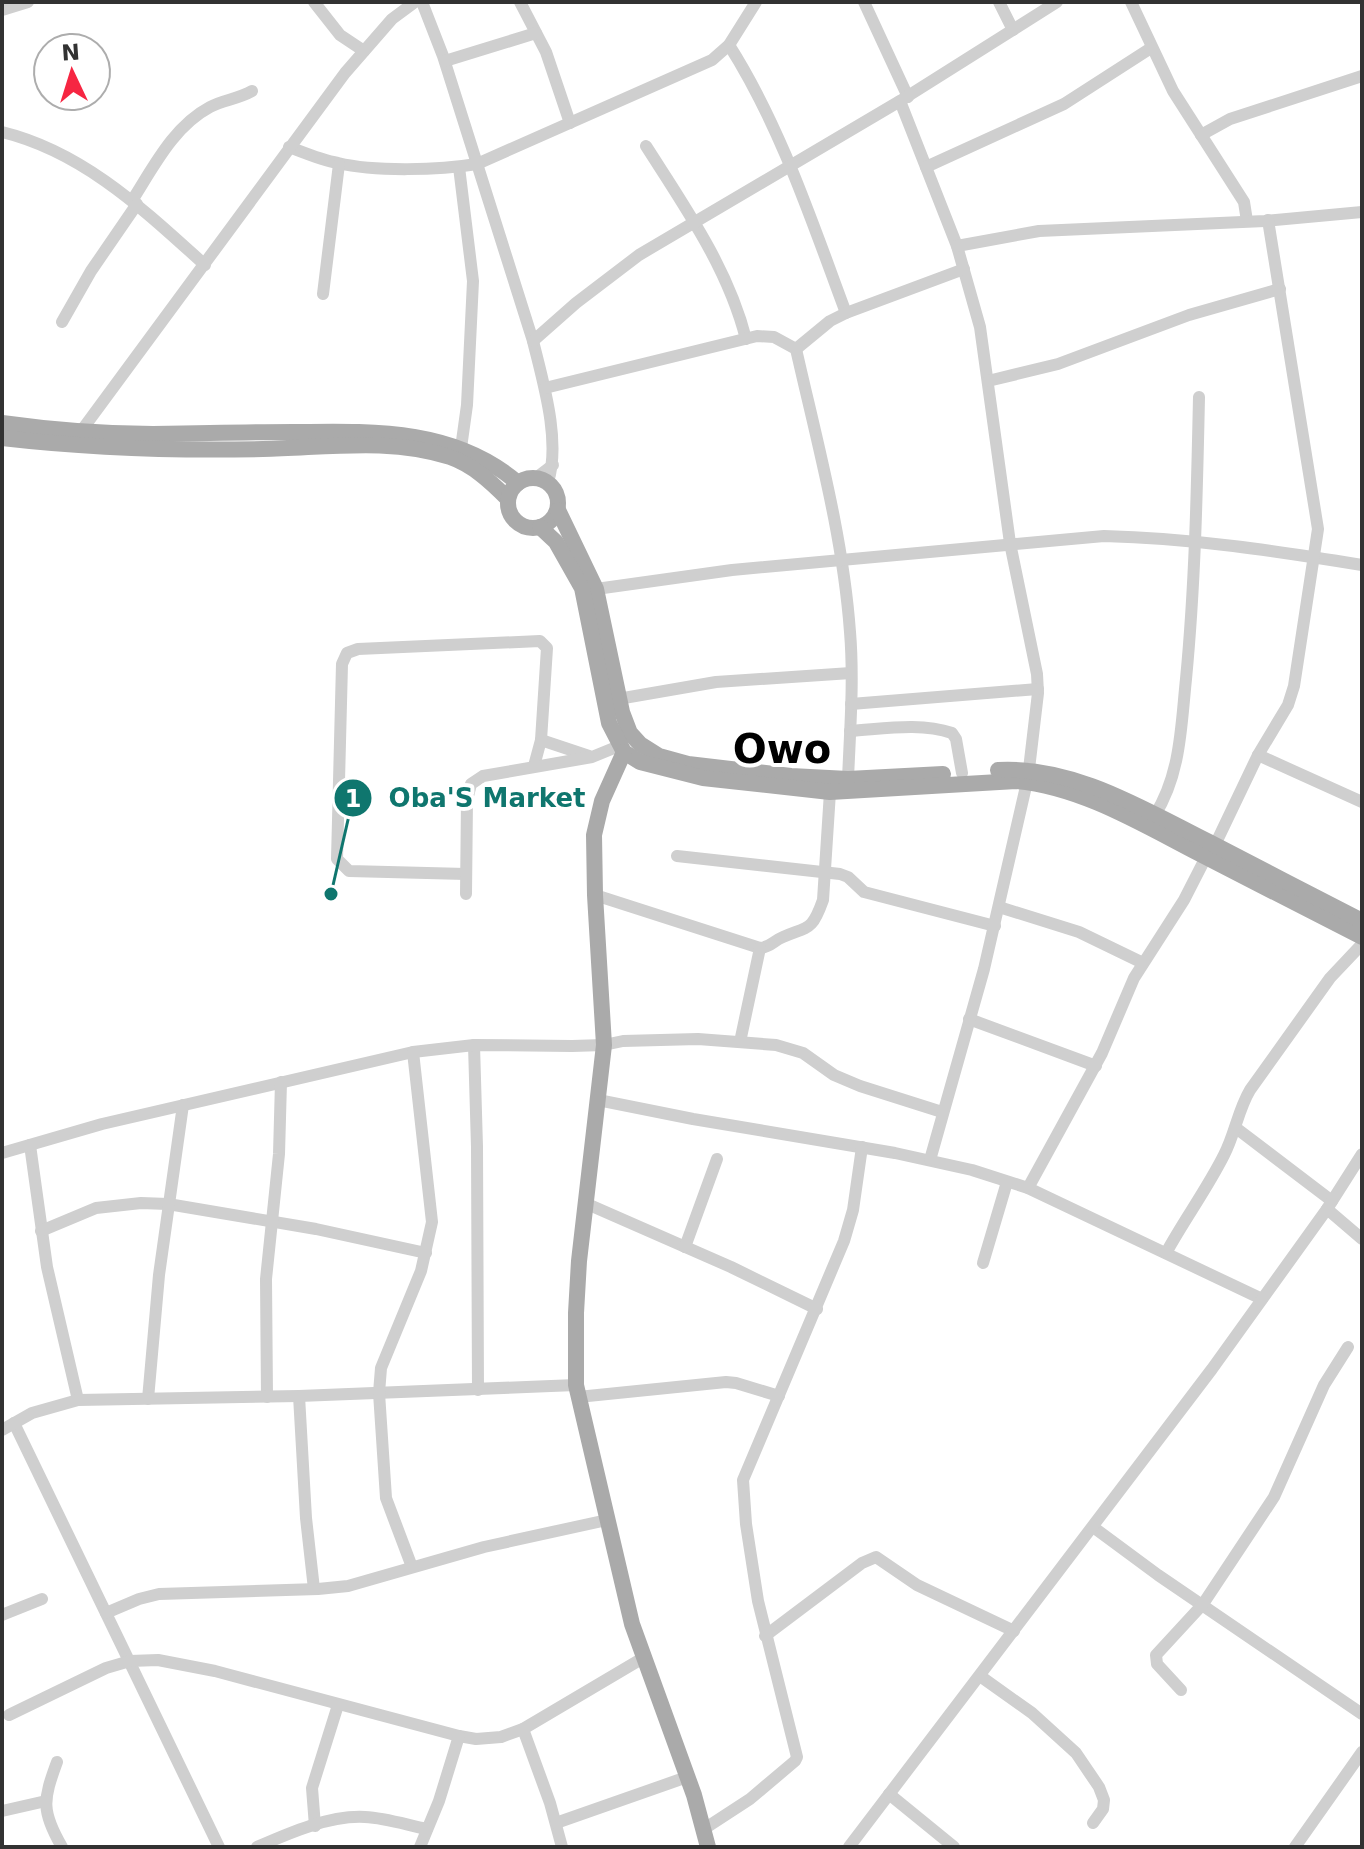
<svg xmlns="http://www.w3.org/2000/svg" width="1364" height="1849" font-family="'DejaVu Sans',sans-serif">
<rect width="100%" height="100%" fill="#fff"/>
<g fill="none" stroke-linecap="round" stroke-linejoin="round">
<g stroke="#cfcfcf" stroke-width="12">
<path d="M314,2L340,35L364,51"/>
<path d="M422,2L443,56L533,341C543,382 561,441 548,482"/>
<path d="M520,2L546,52L570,123"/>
<path d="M864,2L908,97"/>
<path d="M999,2L1013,30"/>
<path d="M1131,2L1173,91L1244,202L1247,221"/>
<path d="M2,10L28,2"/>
<path d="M729,45C781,127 812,222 846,313"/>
<path d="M445,61L536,33"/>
<path d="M900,101L957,246L980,327L1010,543L1037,674L1038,693L1029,769"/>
<path d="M2,132C84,152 145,211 205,265"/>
<path d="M1201,135L1230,119L1362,76"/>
<path d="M646,146C685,207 728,268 746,339"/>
<path d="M289,147C305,153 321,160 338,163C375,172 440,170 477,164L712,60L729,45L756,2"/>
<path d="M459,167L473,281L467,405L461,448"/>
<path d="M926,167L1064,104L1151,48"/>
<path d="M133,199C154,166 174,126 210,107C223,100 238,99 252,91"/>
<path d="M957,246L1039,231L1265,221L1362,212"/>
<path d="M323,294L339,164"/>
<path d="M62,322L91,271L137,204"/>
<path d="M533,341L576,303L639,255L900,101L1057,2"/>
<path d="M796,349L830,321L846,313L964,269"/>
<path d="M988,381L1058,364L1189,315L1280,289"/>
<path d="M545,388L757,336L774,337L796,349C817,442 843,536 850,632C854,680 850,730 848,779"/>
<path d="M79,434L345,73L392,19L415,2"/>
<path d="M536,478L553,465"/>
<path d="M596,589L732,570L1104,536C1191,538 1276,551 1362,565"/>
<path d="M618,699L716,682L851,673"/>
<path d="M851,704L1038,689"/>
<path d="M850,731C883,729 920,722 952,733L956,739L962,773"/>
<path d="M541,740L589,756"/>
<path d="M1258,755L1362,802"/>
<path d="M1155,815C1181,773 1181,726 1186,679C1195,585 1197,491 1199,397"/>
<path d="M1215,845L1258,755L1288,705L1294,686L1318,529L1268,220"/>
<path d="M677,856L840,874L848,877L864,892L995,926"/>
<path d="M466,874L349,871L337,859L342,664L347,653L358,649L540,641L547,648L541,740L534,766"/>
<path d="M466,894L467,800L471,784L483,776L592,757L619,746"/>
<path d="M595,895L760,948C771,947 773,941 783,937C809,926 812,931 823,900L830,792"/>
<path d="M999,907L1079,932L1143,963"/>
<path d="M969,1019L1096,1066"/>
<path d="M740,1042L760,948"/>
<path d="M474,1045L477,1147L478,1390"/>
<path d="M598,1100L693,1119L895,1153L972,1170L1028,1188L1262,1299"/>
<path d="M1236,1128L1332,1201"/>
<path d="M30,1145L47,1267L78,1400"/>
<path d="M2,1153L102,1124L413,1052L474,1045L572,1046L604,1045L623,1041L698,1039L776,1045L803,1053L834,1075L860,1086L942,1112"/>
<path d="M930,1160L984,969L1027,782"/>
<path d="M1028,1188L1102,1053L1134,978L1184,900L1206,857"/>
<path d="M585,1203L731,1267L817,1309"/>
<path d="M1327,1209L1362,1239"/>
<path d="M41,1231L96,1208L141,1203L168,1204L316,1229L426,1253"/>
<path d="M685,1247L717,1159"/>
<path d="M1166,1253C1184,1220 1207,1189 1224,1155C1235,1134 1238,1110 1250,1090L1330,978L1362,944"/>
<path d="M983,1263L1007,1182"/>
<path d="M299,1396L306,1518L314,1589"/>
<path d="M267,1397L266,1279L279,1154L281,1082"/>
<path d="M578,1397L726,1382L736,1383L779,1396"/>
<path d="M148,1399L159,1275L183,1105"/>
<path d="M14,1423L219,1847"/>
<path d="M2,1430L32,1413L78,1400L299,1396L576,1385"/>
<path d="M1093,1527L1158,1575L1362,1714"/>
<path d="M412,1567L386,1498L379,1393L381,1368L421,1271L432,1222L413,1052"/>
<path d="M106,1613L139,1599L159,1594L318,1589L348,1586L484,1547L607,1520"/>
<path d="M2,1615L42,1599"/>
<path d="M765,1636L862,1563L876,1557L917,1585L1014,1631"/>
<path d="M980,1676L1032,1713L1076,1753L1099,1787L1104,1800L1103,1809L1093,1823"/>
<path d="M1181,1690L1157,1664L1156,1655L1203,1604L1274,1497L1324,1385L1348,1347"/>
<path d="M9,1715L106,1668L130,1661L158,1660L215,1671L459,1736L476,1739L501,1737L523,1729L643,1658"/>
<path d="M523,1729L550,1803L562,1847"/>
<path d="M57,1762C43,1800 41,1811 62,1847"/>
<path d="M889,1794L954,1847"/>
<path d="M2,1811L46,1801"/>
<path d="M556,1823L687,1777"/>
<path d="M315,1826L312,1788L338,1705"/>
<path d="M704,1829L750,1799L795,1761L797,1757L758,1601L746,1524L743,1480L844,1241L853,1210L862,1147"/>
<path d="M257,1847C289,1833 330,1815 365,1817C386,1818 407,1825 427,1829"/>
<path d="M420,1847L439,1801L459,1736"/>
<path d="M849,1847L1212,1369L1327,1209L1362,1154"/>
<path d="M1295,1847L1362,1752"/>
</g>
<g stroke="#aaa" stroke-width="16">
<path d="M2,423C52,430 103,434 153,434C200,433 247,432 293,432C373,431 454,428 518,483"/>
<path d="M2,438C89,448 175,451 263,449C324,448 390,437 450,457C473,465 491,482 508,499"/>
<circle cx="533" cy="503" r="25"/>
<path d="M558,510L596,589L622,712L630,733L640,744L659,756L688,764L791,776L848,779L943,774"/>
<path d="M540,527L556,542L582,588L609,723L624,752L640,762L703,778L830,792L1016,781C1081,787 1140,823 1198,853C1252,881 1307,909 1362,937"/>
<path d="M624,752L602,801L594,835L595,895L604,1045L579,1261L576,1313V1385L632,1624L694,1795L708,1847"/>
<path d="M998,770C1074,766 1143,809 1209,842C1260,868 1311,895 1362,921"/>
</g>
</g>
<g text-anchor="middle" stroke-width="8" stroke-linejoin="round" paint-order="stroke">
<g font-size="40" font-weight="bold" fill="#000" stroke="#fff">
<text x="782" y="763">Owo</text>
</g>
</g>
<path fill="none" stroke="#0f766e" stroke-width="3" d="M331 894L353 798"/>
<g fill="#0f766e" stroke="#fff" stroke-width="3">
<circle cx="331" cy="894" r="8"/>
<circle cx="353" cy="798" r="20"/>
</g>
<g font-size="24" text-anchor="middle" font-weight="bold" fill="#fff">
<text x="353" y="807">1</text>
</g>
<g font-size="26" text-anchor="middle" font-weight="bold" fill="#0f766e" stroke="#fff" stroke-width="8" stroke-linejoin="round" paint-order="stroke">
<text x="487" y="807">Oba'S Market</text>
</g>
<rect width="1364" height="1849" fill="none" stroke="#323232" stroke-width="8"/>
<g transform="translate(72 72) rotate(356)"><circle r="38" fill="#ffffff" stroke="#adadad" stroke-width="2"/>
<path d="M0-6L14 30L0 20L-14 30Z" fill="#f62642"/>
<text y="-12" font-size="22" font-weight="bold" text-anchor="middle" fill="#323232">N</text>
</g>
</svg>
